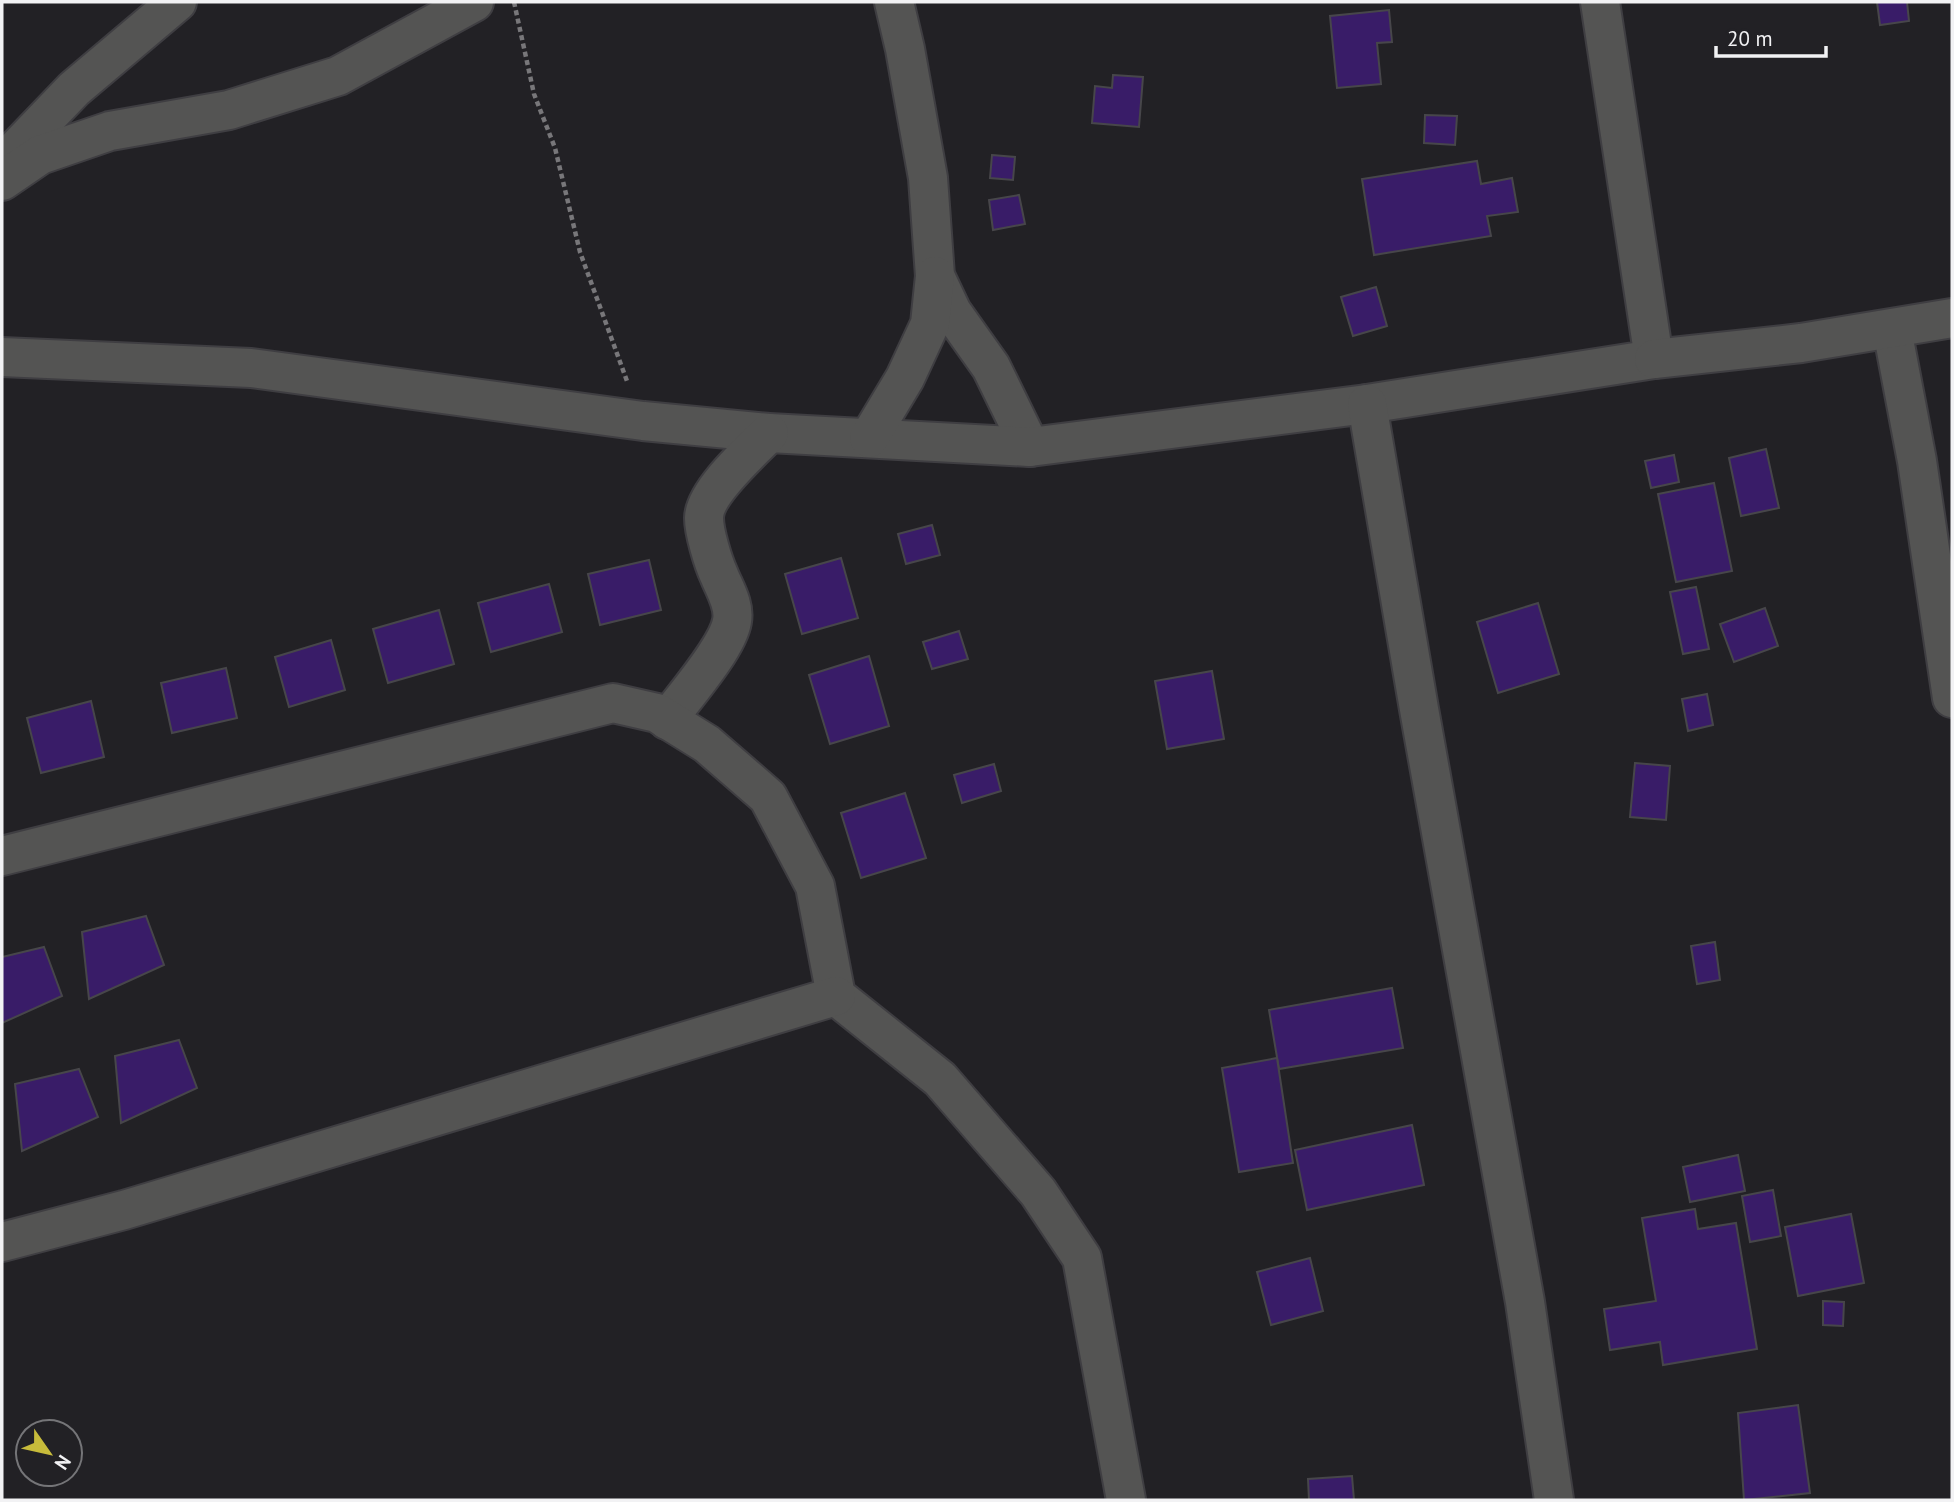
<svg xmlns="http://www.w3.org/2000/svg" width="1954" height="1502" font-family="'PT Sans',sans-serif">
<rect width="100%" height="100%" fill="#222125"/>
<g fill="#391c68" stroke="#47464a" stroke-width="2">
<path d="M1877,2H1907L1909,21L1880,25Z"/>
<path d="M1389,10L1392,42L1377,43L1381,84L1337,88L1330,16Z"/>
<path d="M1113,75L1143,77L1139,127L1092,123L1095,86L1112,88Z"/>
<path d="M1425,115L1457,116L1455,145L1424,143Z"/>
<path d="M992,155L1015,157L1013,180L990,178Z"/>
<path d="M1477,161L1481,184L1512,178L1518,212L1487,216L1491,236L1374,255L1362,179Z"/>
<path d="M1019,195L1025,224L993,230L989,200Z"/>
<path d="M1376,287L1387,326L1353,336L1341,297Z"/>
<path d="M1766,449L1779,508L1741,516L1729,458Z"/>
<path d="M1674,455L1679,482L1651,488L1645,461Z"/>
<path d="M1714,483L1732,571L1676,582L1658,494Z"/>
<path d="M932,525L940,555L906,564L898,534Z"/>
<path d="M841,558L858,618L802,634L785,574Z"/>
<path d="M649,560L661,610L600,625L588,574Z"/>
<path d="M549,584L562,632L491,652L478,603Z"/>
<path d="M1696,587L1709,649L1683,654L1670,592Z"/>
<path d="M1538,603L1559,674L1498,693L1477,622Z"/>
<path d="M1765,608L1778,646L1734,662L1720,624Z"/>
<path d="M439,610L454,664L388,683L373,629Z"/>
<path d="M959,631L968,659L932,669L923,642Z"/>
<path d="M331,640L345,690L289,707L275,657Z"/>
<path d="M869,656L889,726L830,744L809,675Z"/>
<path d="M226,668L237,718L172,733L161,683Z"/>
<path d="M1212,671L1224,739L1167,749L1155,681Z"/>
<path d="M1707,694L1713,725L1688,731L1682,699Z"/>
<path d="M91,701L104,757L41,773L27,718Z"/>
<path d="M1635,763L1670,766L1666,820L1630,817Z"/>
<path d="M994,764L1001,791L962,803L954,775Z"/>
<path d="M905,793L926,858L861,878L841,813Z"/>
<path d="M146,916L164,965L89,999L82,932Z"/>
<path d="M1715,942L1720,980L1697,984L1691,946Z"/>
<path d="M44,947L62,996L2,1023V957Z"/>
<path d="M1392,988L1403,1048L1279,1069L1269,1010Z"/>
<path d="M179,1040L197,1088L121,1123L115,1056Z"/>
<path d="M1277,1058L1293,1163L1239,1172L1222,1068Z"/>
<path d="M79,1069L98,1117L22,1151L15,1084Z"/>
<path d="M1412,1125L1424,1185L1307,1210L1295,1150Z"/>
<path d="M1738,1155L1745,1191L1690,1202L1683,1167Z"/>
<path d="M1773,1190L1781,1236L1750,1242L1742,1196Z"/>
<path d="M1695,1209L1698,1229L1736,1223L1757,1349L1663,1365L1660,1342L1610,1350L1604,1309L1656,1301L1642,1218Z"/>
<path d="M1851,1214L1864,1283L1798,1296L1785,1227Z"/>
<path d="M1310,1258L1323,1311L1271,1325L1257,1272Z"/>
<path d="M1823,1301L1844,1302L1843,1326L1823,1325Z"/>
<path d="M1798,1405L1810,1493L1744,1500L1738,1413Z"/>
<path d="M1352,1476L1354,1500H1309L1308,1479Z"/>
</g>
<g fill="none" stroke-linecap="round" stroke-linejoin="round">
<defs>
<g id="minor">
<path d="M894,2L905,49L928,178L935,276L952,312L991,367L1030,447"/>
<path d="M2,164L74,89L177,2"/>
<path d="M2,181L40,155L110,131L229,110L338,76L474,2"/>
<path d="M1892,329L1917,461L1952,698"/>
<path d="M2,357L251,368L643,421L769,433L1030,447L1367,404L1654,359L1600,2"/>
<path d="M1654,359L1801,343L1952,318"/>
<path d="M1367,404L1419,709L1525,1302L1554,1500"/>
<path d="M869,438L905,378L930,324L935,276"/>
<path d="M667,720C684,697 728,647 732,621C735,605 725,590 719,575C713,562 704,532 704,518C704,493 751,451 769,433"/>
<path d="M2,856L613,703L657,713L707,744L768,797L815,886L836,996L940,1079L1038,1192L1082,1258L1126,1500"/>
<path d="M2,1242L124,1210L836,996"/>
</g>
</defs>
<use href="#minor" stroke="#3f3e42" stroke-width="42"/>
<path stroke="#78777a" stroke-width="4.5" stroke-dasharray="5 3.5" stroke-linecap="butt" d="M514,2L534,94L555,148L580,252L627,381"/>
<use href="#minor" stroke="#545453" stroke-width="38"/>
</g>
<rect width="1954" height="1502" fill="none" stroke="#f2f2f4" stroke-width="7"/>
<g transform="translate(49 1453) rotate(124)"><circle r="33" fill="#222125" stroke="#757578" stroke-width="2"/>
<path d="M0-5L12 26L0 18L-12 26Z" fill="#c7bb3b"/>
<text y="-10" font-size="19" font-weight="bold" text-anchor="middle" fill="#f2f2f4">N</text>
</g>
<path d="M1716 46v10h110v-10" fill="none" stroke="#f2f2f4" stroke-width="3.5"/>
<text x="1727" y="46" font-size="21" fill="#f2f2f4" stroke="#222125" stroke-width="5" paint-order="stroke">20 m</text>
</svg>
